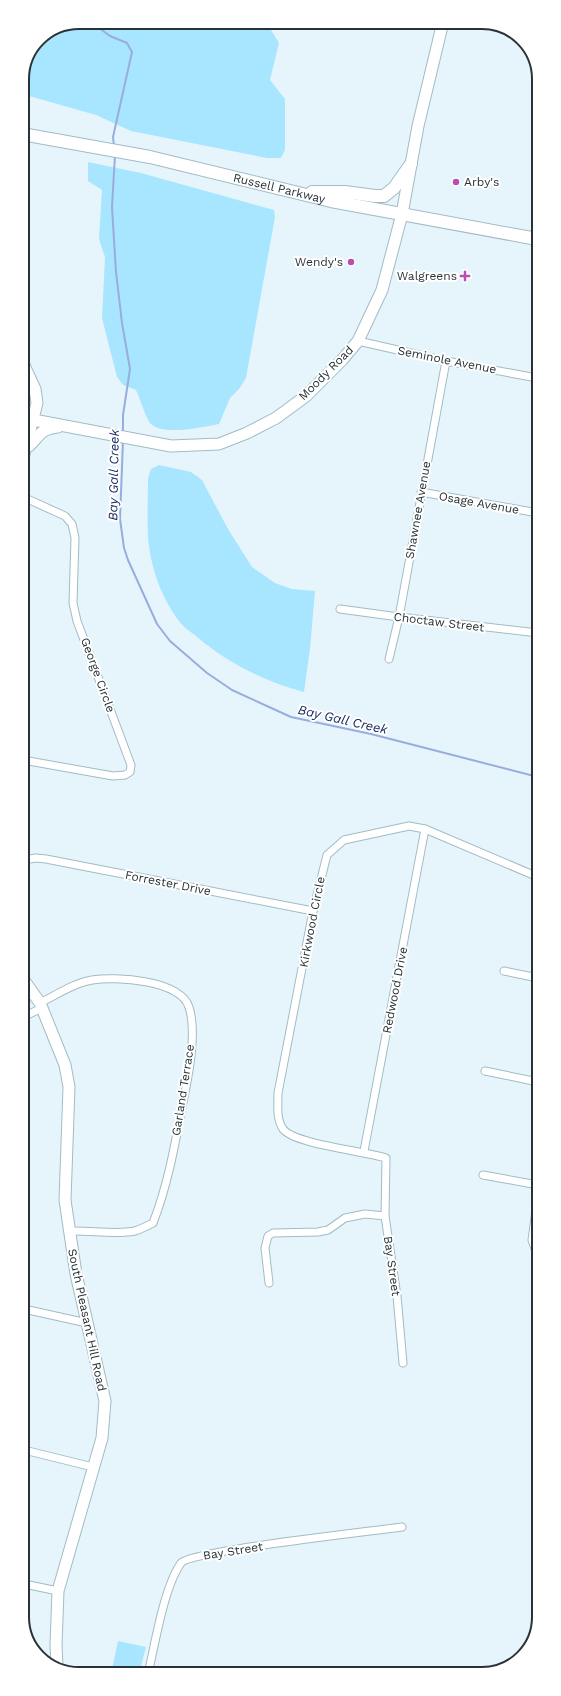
<svg xmlns="http://www.w3.org/2000/svg" width="561" height="1696" font-family="'Work Sans',sans-serif">
<rect width="100%" height="100%" fill="#e6f5fc"/>
<g fill="#a8e6ff">
<path d="M79,22H266L279,43L270,80L285,99V150L281,158H267L131,131L96,115L22,94V76L39,39Z"/>
<path d="M88,162L141,173L274,210L275,217L246,378L239,389L230,398L219,424C203,427 163,436 151,424C146,419 140,398 136,390L123,385L117,377L102,318L105,257L99,239L102,190L88,181Z"/>
<path d="M159,465L191,472L202,480L228,529L252,567L275,583L292,589L315,591L310,649L304,692C264,681 229,664 197,637C191,632 183,627 179,621C161,597 150,566 148,536C147,517 148,497 148,478L151,469Z"/>
<path d="M118,1641L146,1647L139,1674H111Z"/>
</g>
<g fill="none" stroke-linecap="round" stroke-linejoin="round">
<g stroke="#98adde" stroke-width="2">
<path d="M91,22L110,36L127,43L132,52L113,137L114,146"/>
<path d="M115,155L112,207L116,272L122,323L130,369L123,415V432"/>
<path d="M123,441L120,519L124,548L128,560L157,624L170,641L207,673L232,690L291,717L371,734L538,777"/>
</g>
<defs>
<g id="street">
<path d="M358,341L446,361L537,378"/>
<path d="M421,492L538,513"/>
<path d="M23,497L65,516L72,524L75,538L73,603L77,621L131,765L130,772L125,775L113,776L23,760"/>
<path d="M340,609L399,617L538,633"/>
<path d="M389,659L399,617L446,361"/>
<path d="M23,860L36,858L46,859L313,911"/>
<path d="M504,971L538,978"/>
<path d="M40,1003C56,995 74,983 92,980C116,976 180,980 189,1007C198,1035 187,1083 181,1112C174,1150 167,1187 153,1223C147,1226 141,1229 135,1231C115,1235 90,1230 69,1231"/>
<path d="M23,1017L42,1008"/>
<path d="M485,1071L538,1082"/>
<path d="M364,1151L425,829"/>
<path d="M483,1175L538,1185"/>
<path d="M538,1195L532,1240L539,1260"/>
<path d="M269,1283L265,1248L268,1236L273,1233L318,1232L328,1230L345,1218L365,1214L385,1216"/>
<path d="M24,1309L87,1323"/>
<path d="M403,1363L397,1296L385,1216L386,1158C364,1151 294,1144 283,1129C276,1119 278,1105 278,1093L313,911L327,855L344,840L409,826L425,829L538,877"/>
<path d="M24,1450L93,1467"/>
<path d="M24,1584L58,1591"/>
<path d="M148,1674C155,1644 164,1587 181,1563C190,1551 374,1531 402,1527"/>
</g>
<g id="secondary">
<path d="M22,361L35,389L37,403L23,458"/>
<path d="M23,418L171,446L219,444L247,433L276,418L306,396L342,360L358,341L382,290L402,214L418,126L443,22"/>
<path d="M29,446C40,436 39,429 58,427"/>
<path d="M23,979L40,1003L65,1065L69,1087L65,1200L76,1274L105,1401L102,1438L58,1591L56,1645L57,1666"/>
</g>
<g id="primary">
<path id="s1" d="M22,134L150,157L331,201L537,239"/>
<path d="M312,192H345L375,196H384L394,188L411,164"/>
</g>
</defs>
<use href="#street" stroke="#a2bbc5" stroke-width="9"/>
<use href="#secondary" stroke="#a2bbc5" stroke-width="13"/>
<use href="#primary" stroke="#a2bbc5" stroke-width="14"/>
<use href="#street" stroke="#fff" stroke-width="7"/>
<use href="#secondary" stroke="#fff" stroke-width="11"/>
<use href="#primary" stroke="#fff" stroke-width="12"/>
</g>
<g fill="#b84fb1" stroke="#fff" stroke-width="1.5">
<circle cx="456" cy="182" r="4"/>
<circle cx="351" cy="262" r="4"/>
<path d="M463 270h4v4h4v4h-4v4h-4v-4h-4v-4h4z"/>
</g>
<g text-anchor="middle" stroke-width="4" stroke-linejoin="round" paint-order="stroke">
<g font-size="12" fill="#293337" stroke="#fff" text-anchor="end">
<text x="464" y="186" text-anchor="start">Arby's</text>
<text x="343" y="266">Wendy's</text>
<text x="457" y="280">Walgreens</text>
</g>
<g font-size="12" fill="#293337" stroke="#fff">
<text dy="4" stroke="none"><textPath href="#s1" startOffset="263">Russell Parkway</textPath></text>
<text transform="translate(447 360) rotate(11)" y="4">Seminole Avenue</text>
<text transform="translate(326 373) rotate(-45)" y="4">Moody Road</text>
<text transform="translate(479 503) rotate(10)" y="4">Osage Avenue</text>
<text transform="translate(418 510) rotate(-80)" y="4">Shawnee Avenue</text>
<text transform="translate(439 622) rotate(7)" y="4">Choctaw Street</text>
<text transform="translate(98 675) rotate(70)" y="4">George Circle</text>
<text transform="translate(168 883) rotate(11)" y="4">Forrester Drive</text>
<text transform="translate(312 922) rotate(-79)" y="4">Kirkwood Circle</text>
<text transform="translate(395 990) rotate(-79)" y="4">Redwood Drive</text>
<text transform="translate(183 1090) rotate(-81)" y="4">Garland Terrace</text>
<text transform="translate(392 1266) rotate(82)" y="4">Bay Street</text>
<text transform="translate(87 1320) rotate(78)" y="4">South Pleasant Hill Road</text>
<text transform="translate(233 1551) rotate(-9)" y="4">Bay Street</text>
</g>
<g font-size="13" font-style="italic" fill="#172963" stroke="#fff">
<text transform="translate(113 475) rotate(-89)" y="5">Bay Gall Creek</text>
<text transform="translate(343 719) rotate(13)" y="5">Bay Gall Creek</text>
</g>
</g>
<path d="M0 0H561V1696H0ZM79 29H482A50 50 0 0 1 532 79V1617A50 50 0 0 1 482 1667H79A50 50 0 0 1 29 1617V79A50 50 0 0 1 79 29Z" fill="#fff" fill-rule="evenodd"/>
<path fill="none" stroke="#293337" stroke-width="2" d="M79 29H482A50 50 0 0 1 532 79V1617A50 50 0 0 1 482 1667H79A50 50 0 0 1 29 1617V79A50 50 0 0 1 79 29Z"/>
</svg>
